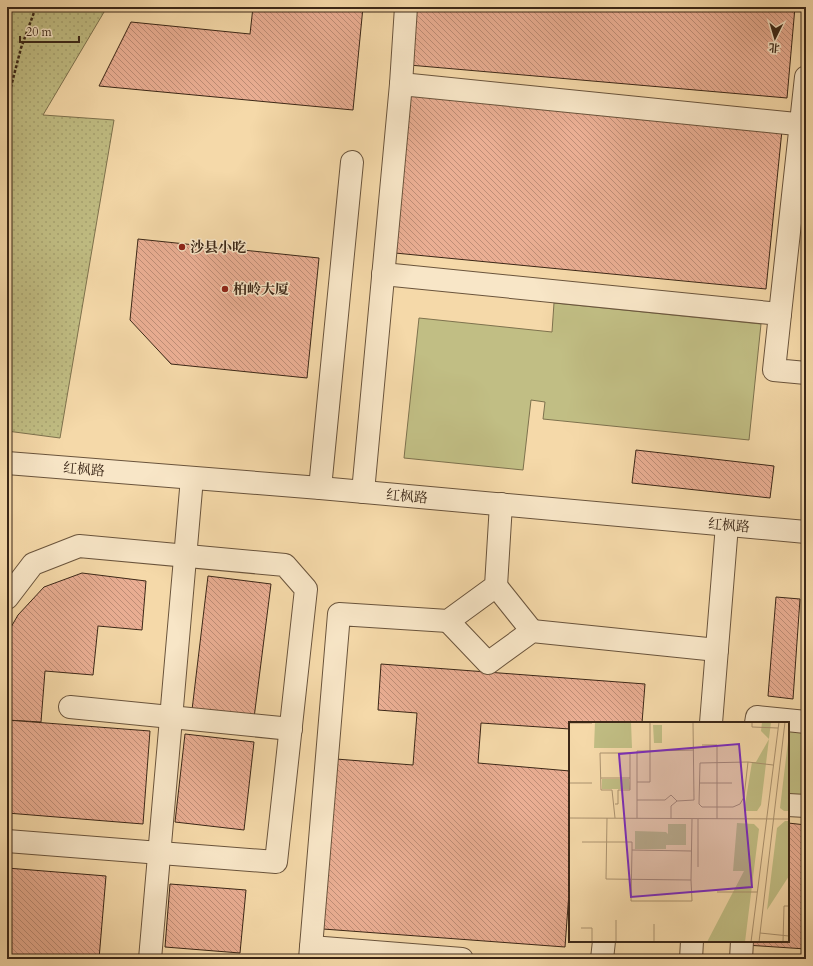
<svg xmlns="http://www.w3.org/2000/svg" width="813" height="966" font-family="Cardo,'Noto Serif SC',serif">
<defs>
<pattern id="park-dots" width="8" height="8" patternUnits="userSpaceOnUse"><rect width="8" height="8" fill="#c1be84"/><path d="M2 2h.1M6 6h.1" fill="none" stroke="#a7a371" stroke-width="1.8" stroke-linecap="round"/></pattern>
<pattern id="building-back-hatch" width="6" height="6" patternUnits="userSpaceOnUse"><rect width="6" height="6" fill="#eaae93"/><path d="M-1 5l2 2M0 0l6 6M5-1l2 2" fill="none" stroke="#bf8e77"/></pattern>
</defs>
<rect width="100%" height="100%" fill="#f5d9a9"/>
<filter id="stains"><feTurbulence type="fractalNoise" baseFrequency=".005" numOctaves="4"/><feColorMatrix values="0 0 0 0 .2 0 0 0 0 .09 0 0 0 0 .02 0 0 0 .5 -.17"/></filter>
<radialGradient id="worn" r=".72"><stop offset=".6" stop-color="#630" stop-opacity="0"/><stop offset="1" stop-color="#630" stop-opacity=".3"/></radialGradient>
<g fill="#c1be84" stroke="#7e724e">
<path d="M554,303L761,324L749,440L543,419L545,402L531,400L523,470L404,458L419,318L552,332Z"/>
<path d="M788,727L806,729V799L788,797Z"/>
</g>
<path fill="url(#park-dots)" stroke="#7e724e" d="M7,7H107L43,115L114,120L60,438L7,431Z"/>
<g fill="url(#building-back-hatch)" stroke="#3b2717">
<path d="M253,7H363L353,110L99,86L131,22L250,34Z"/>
<path d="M414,7H795L787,98L409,65Z"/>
<path d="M411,94L782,130L766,289L395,253Z"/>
<path d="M138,239L319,258L307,378L171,364L130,320Z"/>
<path d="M636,450L774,466L770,498L632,483Z"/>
<path d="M82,573L146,581L142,630L98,626L93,675L45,671L41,722L7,720V634L18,615L44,587Z"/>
<path d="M208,576L271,584L254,718L192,710Z"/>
<path d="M776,597L800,599L793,699L768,696Z"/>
<path d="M381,664L645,684L642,723H570V729L481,723L478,763L570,771V879L565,947L323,929L336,759L413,765L417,713L378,710Z"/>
<path d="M7,720L150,731L143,824L7,813Z"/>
<path d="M185,734L254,742L244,830L175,822Z"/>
<path d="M788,823L806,825V949L746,945L747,941H788Z"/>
<path d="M7,868L106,876L99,959H7Z"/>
<path d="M170,884L246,890L240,953L165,947Z"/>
</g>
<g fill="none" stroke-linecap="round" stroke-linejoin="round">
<defs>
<g id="minor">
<path d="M401,84L406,7"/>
<path d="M383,274L780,314L774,370L806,373"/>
<path d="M780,314L806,77"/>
<path d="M7,463L320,488L806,532"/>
<path d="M320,488L352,162"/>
<path d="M363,492L401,84L806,125"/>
<path d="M496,586L532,631"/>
<path d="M7,598L33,564L79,546L285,565L306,589L276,862L7,841"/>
<path d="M448,621L488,663L532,631L717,650"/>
<path d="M70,707L291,729"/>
<path d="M711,723L727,525"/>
<path d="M756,723L757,717L806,722"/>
<path d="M788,805L806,806"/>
<path d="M311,947L462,959"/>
<path d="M150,959L192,478"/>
<path d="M310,959L339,614L448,621L496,586L501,504"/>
<path d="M602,959L604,941"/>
<path d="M691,959L692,941"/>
<path d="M741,959L742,941"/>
</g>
</defs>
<use href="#minor" stroke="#6a543c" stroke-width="24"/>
<g stroke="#3b2717" stroke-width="2.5" stroke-dasharray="3 2" stroke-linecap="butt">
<path d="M7,102L21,48L36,7"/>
<path d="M7,237L8,250L7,257"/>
</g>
<use href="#minor" stroke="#f8e6c7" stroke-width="22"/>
</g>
<g fill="#8f2418" stroke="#f8e6c7" stroke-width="1.5">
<circle cx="182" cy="247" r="4"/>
<circle cx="225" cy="289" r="4"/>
</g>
<g text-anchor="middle" stroke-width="3" stroke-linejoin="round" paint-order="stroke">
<g font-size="14" font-weight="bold" fill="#3b2717" stroke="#f8e6c7" text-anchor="start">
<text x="190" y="252">沙县小吃</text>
<text x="233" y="294">柏岭大厦</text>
</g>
<g font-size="14" fill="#3b2717" stroke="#f8e6c7">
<text transform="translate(84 469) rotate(5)" y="5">红枫路</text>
<text transform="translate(407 496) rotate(5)" y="5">红枫路</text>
<text transform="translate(729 525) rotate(5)" y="5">红枫路</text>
</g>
</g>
<g transform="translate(569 722)">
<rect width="220" height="220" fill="#f5d9a9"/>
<path d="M26,0H62L63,26H25ZM84,3H93V21H85ZM33,57H60L61,67H33ZM99,102H117V123H97V127H66V109L97,110L99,112Z" fill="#c1be84"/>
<path d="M220,11V89H215L211,86ZM216,99H220V154L198,188L208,106ZM168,101L185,102L190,107L176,220H138L175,149H164Z" fill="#c1be84"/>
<path d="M193,0H202L192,83L188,89H175L183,40H187L200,17L192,9Z" fill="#c1be84"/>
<path fill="none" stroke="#ab926f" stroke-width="1" d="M183,0V5L209,6M0,1H23M133,23H148V97M179,40L175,75L171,82L164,85H133L130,82L131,41L179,40L204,43M32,56H61M68,60H81V29L125,28M0,61H23M130,61H163M68,78H96L102,73L108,79M46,82H49V68H61V31H31L32,68H43L46,96M0,96L220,97M38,96L37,157L122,158L123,97M68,96V29H81V0M102,97V84L108,79L125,78L124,0M13,120H63V128L122,129M63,128L62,179H123L122,158M129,145V97M148,170H188M47,198V220M85,202V220M12,206H23V220M191,211L220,214M182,220L210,0M190,220L216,0M214,220L215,184H220"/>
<path fill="#7b2cbf" fill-opacity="0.15" stroke="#7b2cbf" stroke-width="2" d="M170,22L183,165L62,175L50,32Z"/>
<rect width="220" height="220" fill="none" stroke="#3b2717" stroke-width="2"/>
</g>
<rect width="813" height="966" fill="none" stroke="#f5d9a9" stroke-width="24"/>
<rect x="8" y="8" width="797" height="950" fill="none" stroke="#3b2717" stroke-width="2"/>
<rect x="12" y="12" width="789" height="942" fill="none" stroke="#3b2717"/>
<g transform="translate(775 38) rotate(185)" stroke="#f8e6c7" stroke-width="3" paint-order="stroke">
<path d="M0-3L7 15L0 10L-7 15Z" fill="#3b2717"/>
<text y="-6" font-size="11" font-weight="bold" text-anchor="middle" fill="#3b2717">北</text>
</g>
<path d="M20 36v6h59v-6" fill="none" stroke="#3b2717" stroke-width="2"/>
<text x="26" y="36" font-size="12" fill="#3b2717" stroke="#f8e6c7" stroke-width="3" paint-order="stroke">20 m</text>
<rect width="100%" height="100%" filter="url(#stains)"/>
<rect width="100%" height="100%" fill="url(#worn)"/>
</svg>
